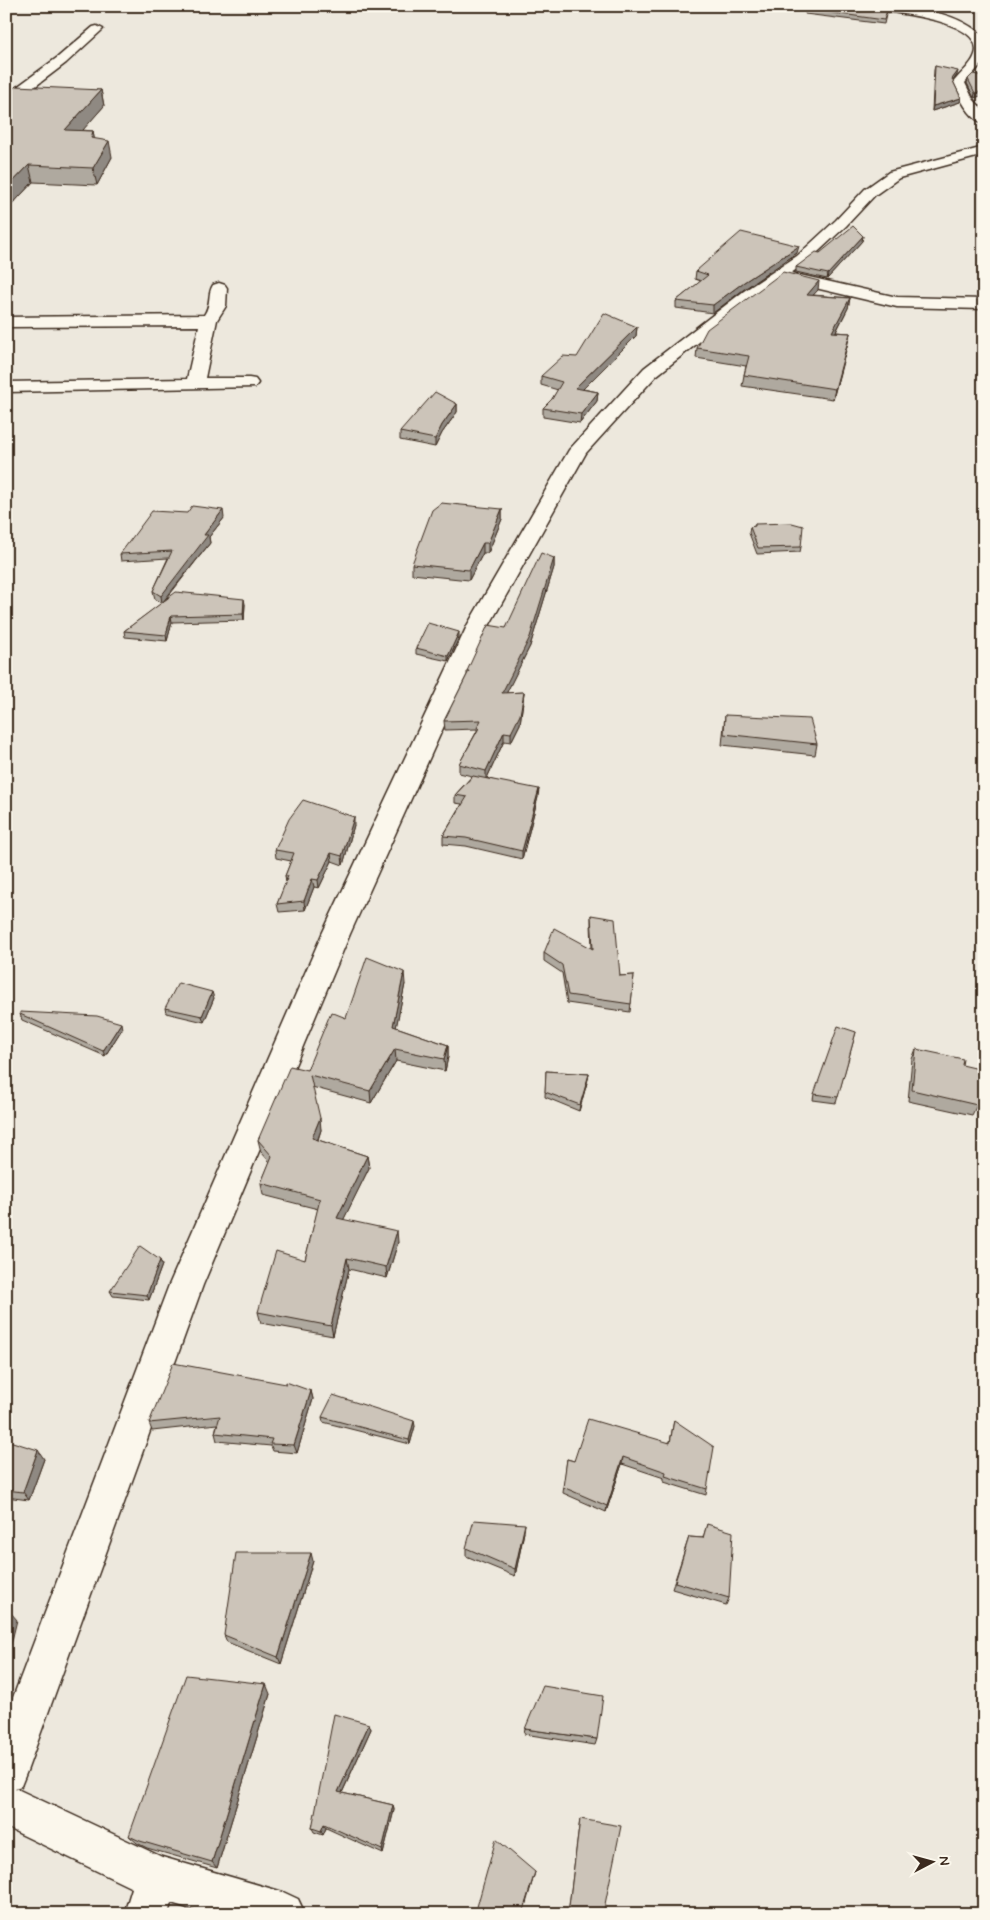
<svg xmlns="http://www.w3.org/2000/svg" width="990" height="1920" font-family="Mynerve,sans-serif">
<rect width="100%" height="100%" fill="#fbf7ec"/>
<filter id="ink" filterUnits="userSpaceOnUse"><feTurbulence type="fractalNoise" baseFrequency=".02" numOctaves="2"/><feDisplacementMap in="SourceGraphic" scale="10" xChannelSelector="R" yChannelSelector="G"/><feConvolveMatrix kernelMatrix="1 2 1 2 8 2 1 2 1" color-interpolation-filters="sRGB"/></filter>
<g filter="url(#ink)">
<rect fill="#ede8dd" x="6" y="6" width="978" height="1908"/>
<g fill="none" stroke-linecap="round" stroke-linejoin="round">
<defs>
<g id="minor">
<path d="M865,6C904,6 951,8 982,35L984,61L965,83L973,99L984,111V123C970,120 958,95 953,83C960,73 976,62 976,49C975,19 892,13 870,9Z"/>
<path d="M97,26L103,29L101,31L66,63L16,101H6V95L58,57L93,27Z"/>
<path d="M984,147V155L899,178L875,195L846,226L807,262L791,273L897,297L984,299V309L897,307L781,280L756,297L656,376L586,453L490,624L350,934L203,1285L27,1771L21,1786L15,1788L162,1857L283,1892L298,1899L305,1914H208L171,1903L168,1914H124L132,1888L6,1827V1716L169,1285L322,934L468,624L569,450L644,368L744,291L797,256L836,220L865,189L889,172Z"/>
<path d="M219,283L225,285L227,288L226,306L217,320L205,378H249L255,379L258,383L255,387L6,392V382L187,379L199,326L6,327V317L204,315C212,303 207,294 213,285Z"/>
</g>
</defs>
<use href="#minor" stroke="#3b2a1e" stroke-width="3"/>
<use href="#minor" fill="#fbf7ec" fill-rule="evenodd"/>
</g>
<g fill="#afa99f" stroke="#3b2a1e">
<path d="M806,9L887,10L884,24L805,14Z"/>
<path d="M935,66L957,75L953,81L961,98L960,102L932,111L934,70Z"/>
<path d="M984,76L974,98L967,83L968,79Z"/>
<path d="M101,90L104,106L82,130L93,131L94,139L112,157L97,185L33,182L6,211V95Z"/>
<path d="M863,236L862,241L827,279L796,272V267L820,253Z"/>
<path d="M797,253L743,290L713,313L676,308V301L701,281L695,279L696,271Z"/>
<path d="M818,290L813,295L850,298L848,308L836,332L850,333L833,399L742,386L744,375L746,366L696,358L697,348Z"/>
<path d="M637,327L636,336L583,389L598,392L597,401L580,423L543,417V408L552,399L558,390L541,385V376Z"/>
<path d="M457,404V412L442,433L435,447L400,440V432Z"/>
<path d="M502,509V519L488,553H483L469,580L412,574V564Z"/>
<path d="M224,518L209,537L210,543L164,602L245,604L244,620L172,622L167,641L125,637L124,631L162,603L155,599L153,591L168,558L121,561L120,554Z"/>
<path d="M755,524L801,547L800,552L757,554L749,533L750,527L755,526Z"/>
<path d="M554,558V567L530,646L506,693L524,692L523,701L520,724L511,742L504,741L487,778L538,797L522,859L466,846L443,844V836L462,804L455,803V795L472,776L459,773V764L477,731V729L445,730L444,721L467,675V671L506,628Z"/>
<path d="M459,638L448,661L416,654V648Z"/>
<path d="M725,715L817,744L815,755L722,745Z"/>
<path d="M354,825L343,865L332,861L319,888L314,887L305,910L279,912L277,904L286,883L285,876L291,861L276,858L275,850Z"/>
<path d="M591,915L620,976L634,975L630,1012L567,1003L562,973L544,961V953L592,948L591,924Z"/>
<path d="M405,984L396,1027L448,1045V1057L445,1071L396,1061L371,1103L312,1087L321,1130L318,1140L367,1156L369,1168L343,1220L398,1242L387,1278L349,1269L333,1336L261,1323L258,1312L305,1260L318,1209L263,1195L261,1183L270,1162L261,1152L258,1140L307,1070L346,1018Z"/>
<path d="M214,998L204,1022L166,1013L165,1008Z"/>
<path d="M20,1014L122,1029L105,1056L22,1020Z"/>
<path d="M856,1032L836,1103L813,1100L814,1094Z"/>
<path d="M916,1049L977,1105L972,1115L908,1101L912,1059Z"/>
<path d="M546,1071L589,1074L588,1079L579,1111L545,1097Z"/>
<path d="M162,1265L149,1300L113,1296L110,1291Z"/>
<path d="M311,1391L313,1399L297,1453L273,1451L271,1446L217,1441L215,1433L217,1424L152,1431L149,1423Z"/>
<path d="M322,1417L415,1426L410,1444L323,1422Z"/>
<path d="M674,1420L707,1489L706,1495L664,1482V1478L622,1464L606,1512L563,1493L567,1459L574,1461L670,1442Z"/>
<path d="M6,1440L44,1459L29,1500L6,1497Z"/>
<path d="M707,1524L729,1598L726,1605L672,1589L689,1537L703,1538Z"/>
<path d="M524,1532L515,1576L466,1556V1548Z"/>
<path d="M313,1561L281,1664L227,1642L224,1635Z"/>
<path d="M270,1694L217,1868L147,1848L137,1843L129,1836Z"/>
<path d="M369,1724L371,1729L342,1793L393,1805L394,1810L383,1854L326,1828L323,1835L314,1832L312,1828Z"/>
<path d="M525,1729L597,1739L595,1745L524,1734Z"/>
<path d="M580,1819L603,1914H568Z"/>
</g>
<g fill="#8f8982" stroke="#3b2a1e">
<path d="M958,71L957,75L951,84L952,79Z"/>
<path d="M101,90L104,106L69,146L65,130Z"/>
<path d="M984,91V95L974,98L975,93Z"/>
<path d="M961,98L960,102L932,111L933,106Z"/>
<path d="M93,131L96,148L91,138Z"/>
<path d="M109,141L112,157L97,185L93,168Z"/>
<path d="M29,165L33,182L6,211V189Z"/>
<path d="M863,236L862,241L827,279L828,274Z"/>
<path d="M799,246L797,253L743,290L713,313V305L744,282Z"/>
<path d="M819,281L818,290L805,304L807,295Z"/>
<path d="M850,298L848,308L831,341L832,332Z"/>
<path d="M637,327L636,336L575,397V388Z"/>
<path d="M850,333L848,343L833,399L835,389Z"/>
<path d="M598,392L597,401L580,423L581,414Z"/>
<path d="M457,404V412L442,433L435,447V439L442,425Z"/>
<path d="M502,509V519L488,553V543Z"/>
<path d="M223,510L224,518L209,537L210,543L162,603L161,596L204,535Z"/>
<path d="M483,543V553L469,580V570Z"/>
<path d="M554,558V567L530,646L502,702V693Z"/>
<path d="M244,599L245,604L244,620L243,614Z"/>
<path d="M171,616L172,622L167,641L166,635Z"/>
<path d="M459,632V638L448,661V656Z"/>
<path d="M524,692L523,701L520,724L511,742V733Z"/>
<path d="M504,732V741L486,780V771Z"/>
<path d="M539,789L538,797L522,859V851Z"/>
<path d="M354,817V825L343,865L342,856Z"/>
<path d="M331,853L332,861L319,888L318,880Z"/>
<path d="M312,879L314,887L305,910L304,901Z"/>
<path d="M404,972L405,984L394,1038L393,1026Z"/>
<path d="M212,992L214,998L204,1022L202,1016Z"/>
<path d="M121,1023L122,1029L105,1056L103,1051Z"/>
<path d="M448,1045V1057L445,1071L444,1059Z"/>
<path d="M395,1049L396,1061L371,1103L370,1091Z"/>
<path d="M589,1074L588,1079L579,1111L580,1105Z"/>
<path d="M320,1118L321,1130L314,1150L312,1138Z"/>
<path d="M367,1156L369,1168L339,1229L337,1218Z"/>
<path d="M397,1231L398,1242L387,1278L386,1267Z"/>
<path d="M347,1258L349,1269L333,1336L331,1326Z"/>
<path d="M160,1260L162,1265L149,1300L147,1295Z"/>
<path d="M311,1391L313,1399L297,1453L294,1445Z"/>
<path d="M414,1421L415,1426L410,1444L409,1440Z"/>
<path d="M38,1450L44,1459L29,1500L23,1492Z"/>
<path d="M623,1457L622,1464L606,1512L607,1506Z"/>
<path d="M525,1524L524,1532L515,1576V1569Z"/>
<path d="M311,1553L313,1561L281,1664L278,1657Z"/>
<path d="M11,1613L17,1620L6,1665V1633Z"/>
<path d="M266,1684L270,1694L217,1868L212,1862Z"/>
<path d="M369,1724L371,1729L340,1797L338,1792Z"/>
<path d="M393,1805L394,1810L383,1854L382,1850Z"/>
<path d="M324,1824L326,1828L323,1835L321,1831Z"/>
<path d="M535,1872L523,1914H522Z"/>
</g>
<g fill="#ccc4b9" stroke="#3b2a1e">
<path d="M806,6H869L887,10L884,20L806,9Z"/>
<path d="M935,66L958,71L952,79L961,98L933,106Z"/>
<path d="M973,74L984,76V91L975,93L968,79Z"/>
<path d="M16,86L101,90L65,130L93,131L91,138L109,141L93,168L29,165L6,189V95Z"/>
<path d="M853,226L863,236L828,274L796,267L816,252L820,253Z"/>
<path d="M741,232L799,246L744,282L713,305L676,301L708,275L696,271Z"/>
<path d="M783,272L819,281L807,295L850,298L832,332L850,333L835,389L744,375L749,356L697,348L707,329Z"/>
<path d="M604,313L637,327L575,388L598,392L581,414L543,408L552,399L562,382L541,376L563,356L577,357Z"/>
<path d="M435,392L457,404L442,425L435,439L400,432Z"/>
<path d="M441,503L502,509L488,543H483L469,570L412,564L432,510Z"/>
<path d="M192,506L223,510L204,535H208L161,596L153,591L172,551L120,554L152,511L187,513Z"/>
<path d="M792,523L803,526L801,547L758,548L750,527L755,526V524Z"/>
<path d="M541,553L554,558L530,637L502,693L524,692L520,715L511,733L504,732L486,771L459,764L479,728H477L481,720L444,721L469,671H467L488,625L506,628Z"/>
<path d="M176,592L244,599L243,614L171,616L166,635L124,631Z"/>
<path d="M428,623L459,632L448,656L416,648Z"/>
<path d="M725,715L810,719L817,744L724,734Z"/>
<path d="M473,776L539,789L522,851L466,838L443,836L467,797L455,795Z"/>
<path d="M303,800L354,817L342,856L331,853L318,880L312,879L304,901L277,904L288,876H285L294,853L275,850L289,819Z"/>
<path d="M591,915L615,919L620,976L634,975L631,1004L568,995L562,965L544,953L554,928L593,949Z"/>
<path d="M367,957L404,972L393,1026L448,1045L444,1059L395,1049L370,1091L310,1075L320,1118L312,1138L367,1156L337,1218L397,1231L386,1267L347,1258L331,1326L258,1312L276,1251L305,1260L320,1199L261,1183L272,1156L258,1140L290,1066L307,1070L331,1012L346,1018Z"/>
<path d="M178,983L212,992L202,1016L165,1008Z"/>
<path d="M20,1012L97,1016L121,1023L103,1051L20,1014Z"/>
<path d="M838,1026L856,1032L838,1097L814,1094Z"/>
<path d="M916,1049L963,1059L962,1065L979,1069L977,1105L912,1090Z"/>
<path d="M546,1071L589,1074L580,1105L545,1092Z"/>
<path d="M140,1246L160,1260L147,1295L110,1291Z"/>
<path d="M173,1363L286,1384V1382L311,1391L294,1445L270,1444L272,1439L215,1433L220,1416L149,1423Z"/>
<path d="M333,1395L414,1421L409,1440L322,1417Z"/>
<path d="M588,1419L670,1443L674,1420L714,1447L707,1489L665,1476L666,1472L623,1457L607,1506L563,1487L567,1459L574,1461Z"/>
<path d="M6,1440L38,1450L23,1492L6,1490Z"/>
<path d="M474,1520L525,1524L515,1569L466,1548Z"/>
<path d="M707,1524L733,1532L729,1598L675,1582L689,1537L703,1538Z"/>
<path d="M236,1553H311L278,1657L224,1635Z"/>
<path d="M6,1612L11,1613L6,1633Z"/>
<path d="M186,1675L266,1684L212,1862L140,1841L129,1836Z"/>
<path d="M543,1686L603,1696L597,1739L525,1729Z"/>
<path d="M334,1714L369,1724L338,1792L393,1805L382,1850L324,1824L321,1831L312,1828Z"/>
<path d="M580,1819L621,1826L603,1914H568Z"/>
<path d="M496,1839L535,1872L522,1914H475Z"/>
<path d="M187,1909L208,1914H186Z"/>
</g>
</g>
<rect width="990" height="1920" fill="none" stroke="#fbf7ec" stroke-width="25"/>
<rect x="12" y="12" width="965" height="1895" fill="none" stroke="#3b2a1e" stroke-width="2" filter="url(#ink)"/>
<g transform="translate(932 1862) rotate(84)" stroke="#fbf7ec" stroke-width="4" paint-order="stroke">
<path d="M0-4L9 19L0 12L-9 19Z" fill="#3b2a1e"/>
<text y="-8" font-size="14" font-weight="bold" text-anchor="middle" fill="#3b2a1e">N</text>
</g>
</svg>
